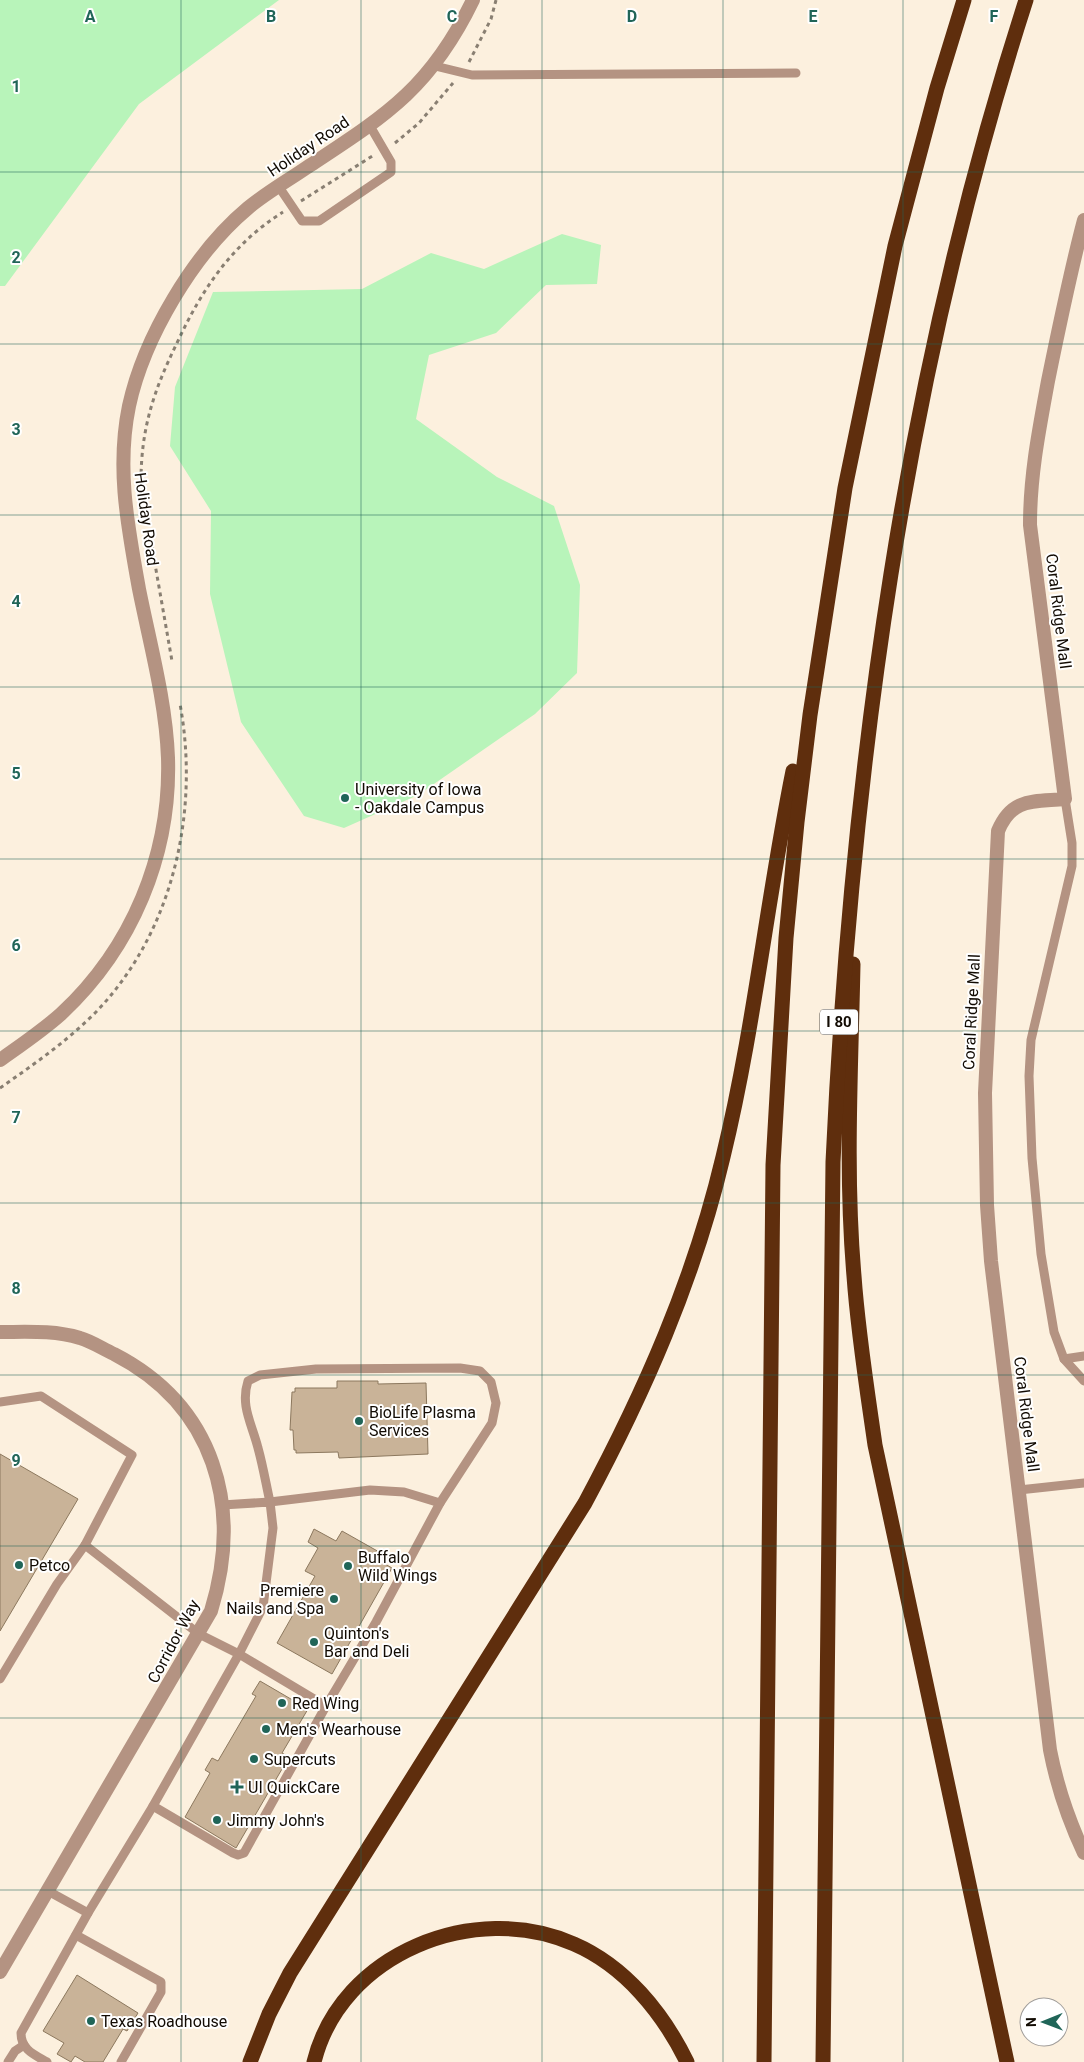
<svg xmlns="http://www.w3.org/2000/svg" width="1084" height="2062" font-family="Roboto,sans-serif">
<rect width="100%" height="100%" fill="#fcf0de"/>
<g fill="#b8f4ba">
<path d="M0,0H279L139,104L5,286H0Z"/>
<path d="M562,234L601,245L597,284L546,285L496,333L429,355L416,419L497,477L554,506L580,585L577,673L535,714L418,795L344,828L304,816L241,722L210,594L211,511L170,446L175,387L213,292L362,289L431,253L484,269Z"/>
</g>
<g fill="#c9b398" stroke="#8c785e">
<path d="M337,1381H378V1384L426,1383L428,1454L339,1458L338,1452L296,1453V1450H294L293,1430H290L292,1392H295V1388H337Z"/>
<path d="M0,1454L78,1499L0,1631Z"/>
<path d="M314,1529L336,1541L342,1531L388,1557L385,1564L392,1568L332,1674L277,1643L315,1576L305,1571L318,1548L308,1542Z"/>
<path d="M260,1681L308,1709L282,1753L289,1757L236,1848L185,1817L210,1773L205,1770L212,1758L218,1761L256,1696L252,1694Z"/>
<path d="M77,1975L138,2013L127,2031L123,2029L103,2062H85L75,2056L71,2062L57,2054L64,2043L43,2031Z"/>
</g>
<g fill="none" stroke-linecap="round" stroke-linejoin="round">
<g stroke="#897f72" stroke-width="3" stroke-dasharray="4 4" stroke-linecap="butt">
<path d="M469,62L491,19L496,0"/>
<path d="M395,143L419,123L453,83"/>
<path d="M301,201L374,155"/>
<path d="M141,481C141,428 154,390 177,343C202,289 232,244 283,212"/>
<path d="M142,490L172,661"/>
<path d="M0,1088C33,1065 66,1042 95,1013C173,933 200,812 180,704"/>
</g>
<g stroke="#b49382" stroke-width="9">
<path d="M435,66L472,75L796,73"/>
<path d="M279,187L302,221H319L391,172V162L370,126"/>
<path d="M1065,799L1072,843V866L1031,1040L1029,1076L1032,1158L1041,1254L1054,1332L1064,1359L1084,1381"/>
<path d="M1064,1359L1084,1356"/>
<path d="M460,1368L480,1371L491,1382L496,1403L492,1423L440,1503L404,1492L370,1490L270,1502C266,1484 263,1466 258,1448C252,1424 240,1406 248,1381L260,1375L316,1369Z"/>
<path d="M0,1402L41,1396L132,1455L85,1545"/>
<path d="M1019,1490L1084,1483"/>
<path d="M222,1505L270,1502L273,1528L263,1607L239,1654L326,1706L376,1622L440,1503"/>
<path d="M0,1679L57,1584L85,1545L199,1634L239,1654L153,1806L88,1913L48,1891"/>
<path d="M153,1806L233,1853L238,1855L244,1853L326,1706"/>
<path d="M76,1935L161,1982V1992L121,2062"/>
<path d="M8,2062L15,2051L24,2045"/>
<path d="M47,2062C35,2055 21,2050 21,2033L88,1913"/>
</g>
<g stroke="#b49382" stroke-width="14">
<path d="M1084,220C1070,273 1059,327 1048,381C1039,430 1030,475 1030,525L1065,799C1034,802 1012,797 998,831L985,1093L987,1205L991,1261L1050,1750C1057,1786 1068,1819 1084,1853"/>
<path d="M0,1332C26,1332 54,1330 80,1338C91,1341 103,1349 114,1354C215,1406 243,1507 211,1611L0,1972"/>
</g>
<path stroke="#b49382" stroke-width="14" d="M0,1060C21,1045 42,1031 61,1014C132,948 171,855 168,758C166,702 150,644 139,589C128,527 116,469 129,406C144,337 194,253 248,208C266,193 287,181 306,168C385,116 430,89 473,0"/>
<g stroke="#5f2e0d" stroke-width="15">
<path d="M853,964C851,1068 845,1172 854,1276C858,1333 867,1389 875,1445L1007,2062"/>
<path d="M250,2062L269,2014L290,1973L585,1503C644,1393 694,1280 723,1157C754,1030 767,899 793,771"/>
<path d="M314,2062C341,1953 475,1900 574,1944C625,1966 663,2013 687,2062"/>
<path d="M764,2062L773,1165L786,938L797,822L810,715L845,488L895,246L937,88L964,0"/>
<path d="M823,2062L833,1162C851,770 905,375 1026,0"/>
</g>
</g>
<path fill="none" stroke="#206558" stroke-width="1" stroke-opacity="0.55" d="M181,0V2062M361,0V2062M542,0V2062M723,0V2062M903,0V2062M0,172H1084M0,344H1084M0,515H1084M0,687H1084M0,859H1084M0,1031H1084M0,1203H1084M0,1375H1084M0,1546H1084M0,1718H1084M0,1890H1084"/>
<g fill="#206558" stroke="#fff" stroke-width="2">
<circle cx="345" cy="798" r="5"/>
<circle cx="359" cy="1421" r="5"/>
<circle cx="19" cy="1565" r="5"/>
<circle cx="348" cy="1566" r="5"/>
<circle cx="334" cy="1599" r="5"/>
<circle cx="314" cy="1642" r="5"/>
<circle cx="282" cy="1703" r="5"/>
<circle cx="266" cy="1729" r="5"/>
<circle cx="254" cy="1759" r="5"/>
<path d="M234.5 1779.5h5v5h5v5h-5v5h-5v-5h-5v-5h5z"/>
<circle cx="217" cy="1820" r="5"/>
<circle cx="91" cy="2021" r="5"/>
</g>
<g text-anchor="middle" stroke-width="4" stroke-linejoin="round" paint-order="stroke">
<rect fill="#fff" stroke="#59544f" stroke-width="1" x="820" y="1009.5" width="38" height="25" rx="4"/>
<g font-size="15" font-weight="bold" fill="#120b03">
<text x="839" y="1027">I 80</text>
</g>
<g font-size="16" fill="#120b03" stroke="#fff">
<text transform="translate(308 146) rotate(-34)" y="6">Holiday Road</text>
<text transform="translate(147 519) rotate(82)" y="6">Holiday Road</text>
<text transform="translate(1059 611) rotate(83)" y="6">Coral Ridge Mall</text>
<text transform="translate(971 1012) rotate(-87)" y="6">Coral Ridge Mall</text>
<text transform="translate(1027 1414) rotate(83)" y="6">Coral Ridge Mall</text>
<text transform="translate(173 1641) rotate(-62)" y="6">Corridor Way</text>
</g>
<g font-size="16" fill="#120b03" stroke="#fff" text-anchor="start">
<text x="355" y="795">University of Iowa<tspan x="355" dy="18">- Oakdale Campus</tspan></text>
<text x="369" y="1418">BioLife Plasma<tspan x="369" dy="18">Services</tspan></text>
<text x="358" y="1563">Buffalo<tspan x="358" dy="18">Wild Wings</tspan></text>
<text x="29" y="1571">Petco</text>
<text x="324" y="1596" text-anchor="end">Premiere<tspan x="324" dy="18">Nails and Spa</tspan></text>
<text x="324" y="1639">Quinton's<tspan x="324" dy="18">Bar and Deli</tspan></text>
<text x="292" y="1709">Red Wing</text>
<text x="276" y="1735">Men's Wearhouse</text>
<text x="264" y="1765">Supercuts</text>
<text x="248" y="1793">UI QuickCare</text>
<text x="227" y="1826">Jimmy John's</text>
<text x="101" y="2027">Texas Roadhouse</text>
</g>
</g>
<g font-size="16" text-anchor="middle" font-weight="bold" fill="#206558" stroke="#fff" stroke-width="4" stroke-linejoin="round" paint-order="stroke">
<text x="90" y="22">A</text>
<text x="271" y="22">B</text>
<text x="452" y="22">C</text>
<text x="632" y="22">D</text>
<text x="813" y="22">E</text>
<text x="994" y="22">F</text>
<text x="16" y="92">1</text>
<text x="16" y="263">2</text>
<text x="16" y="435">3</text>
<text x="16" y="607">4</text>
<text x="16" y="779">5</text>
<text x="16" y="951">6</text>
<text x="16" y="1123">7</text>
<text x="16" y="1294">8</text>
<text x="16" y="1466">9</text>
</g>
<g transform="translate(1044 2022) rotate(269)"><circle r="24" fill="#ffffff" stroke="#a09d9a"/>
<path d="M0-4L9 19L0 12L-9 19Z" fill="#206558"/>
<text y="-8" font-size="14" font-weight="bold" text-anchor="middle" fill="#120b03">N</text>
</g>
</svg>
